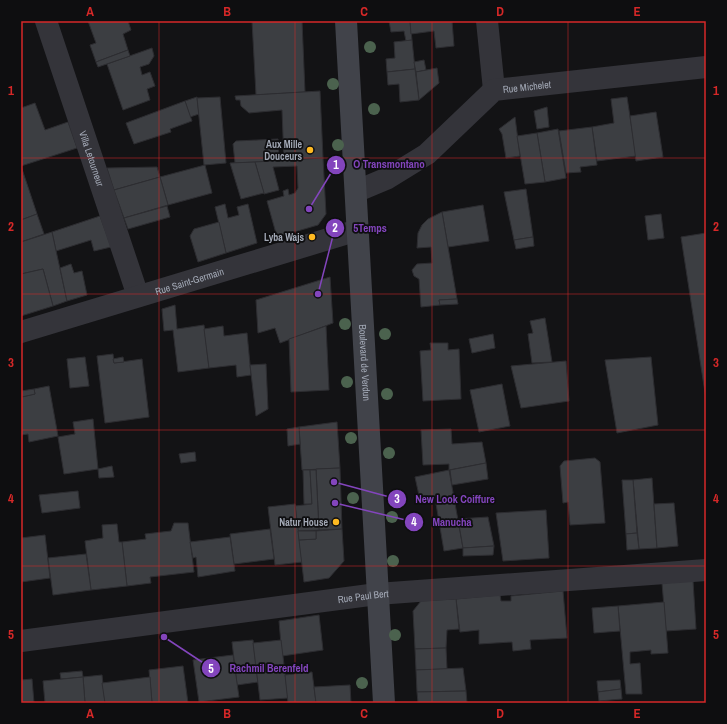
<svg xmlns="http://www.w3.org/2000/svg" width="727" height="724" font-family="'Archivo Narrow',sans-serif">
<rect width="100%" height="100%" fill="#131315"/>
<g fill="#3c3e42" stroke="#2d2d31">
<path d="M88,21H128L131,30L123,34L128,50L96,62L90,45L96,43Z"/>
<path d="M252,21H302L305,92L256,95Z"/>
<path d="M389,21H410L412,40L406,41L404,31L391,32Z"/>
<path d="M410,21H452L454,46L436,48L434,31L411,34Z"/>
<path d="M412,40L415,69L387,72L386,59L395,58L394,42Z"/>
<path d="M152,48L154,56L149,64L140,67L142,75L150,72L155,86L147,89L150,100L123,110L107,64Z"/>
<path d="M128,50L130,56L98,67L96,62Z"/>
<path d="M424,60L426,70L416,72L414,62Z"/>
<path d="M437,68L439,83L419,100L416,72Z"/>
<path d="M415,69L419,100L400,102L399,84L388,85L387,72Z"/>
<path d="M320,91L323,158L284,161L282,110L249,113L241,106L240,100H236L235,96Z"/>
<path d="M197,97L199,114L190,117L185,101Z"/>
<path d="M220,97L226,163L204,165L197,98Z"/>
<path d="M627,97L636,156L597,161L592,127L614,123L611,99Z"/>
<path d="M185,101L192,121L170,129L171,132L134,144L126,123Z"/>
<path d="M35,103L45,130L68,122L77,148L21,166V108Z"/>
<path d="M547,107L549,127L537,129L534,111Z"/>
<path d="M656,112L663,157L636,161L630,116Z"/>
<path d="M515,117L520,156L506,158L502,134L499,129Z"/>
<path d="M592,127L597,165L580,167L581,172L566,173L559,131Z"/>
<path d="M558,129L566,178L545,182L537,133Z"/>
<path d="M537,133L545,182L525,184L517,136Z"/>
<path d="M278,139L279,161L235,163L233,144L236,141Z"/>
<path d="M323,158L326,214L318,225L277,237L267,201L284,196L283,191L288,189L289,195L295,193L298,188L297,166L273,167L279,190L264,194L255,162Z"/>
<path d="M255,162L264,193L241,199L230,163Z"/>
<path d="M205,165L212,193L168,205L160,177Z"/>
<path d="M21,166L37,214L21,220Z"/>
<path d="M157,167L160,177L114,190L107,168Z"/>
<path d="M160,177L168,205L124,218L114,190Z"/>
<path d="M526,189L533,237L514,240L504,192Z"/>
<path d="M225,204L228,218L239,215L237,207L248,204L257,243L226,253L215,207Z"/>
<path d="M483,205L489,241L448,247L442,212Z"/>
<path d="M167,206L170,217L128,229L124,218Z"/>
<path d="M442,212L457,299L439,300L440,305L421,307L419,279L414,276L412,270L417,264L432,263L431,247L417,248L418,233L422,225L428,219Z"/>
<path d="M37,214L44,234L21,242V220Z"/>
<path d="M661,214L664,238L648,240L645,216Z"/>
<path d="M100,216L111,247L94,251L91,240L56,251L52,232Z"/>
<path d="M219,222L226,253L198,262L190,236L194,229Z"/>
<path d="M52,232L67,301L53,306L43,269L21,274V242Z"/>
<path d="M706,233V399L681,237Z"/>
<path d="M533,237L534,246L516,249L514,240Z"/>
<path d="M71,264L74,273L82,271L87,295L67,301L60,268Z"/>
<path d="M43,269L53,306L21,316V274Z"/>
<path d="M330,277L333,323L280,343L275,328L258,333L256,300Z"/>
<path d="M457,299L458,304L440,305L439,300Z"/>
<path d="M175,305L177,329L204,325L209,368L178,372L173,330L164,331L162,309Z"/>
<path d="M545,318L552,362L532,363L528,334L533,333L530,321Z"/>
<path d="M223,326L224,336L247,333L251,375L237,377L236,365L209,368L204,329Z"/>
<path d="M326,326L329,390L291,392L289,339Z"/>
<path d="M493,334L495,348L472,353L469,339Z"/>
<path d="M430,343H448V350L459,349L461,399L423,401L420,351L431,350Z"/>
<path d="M113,354L114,363L142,359L149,417L105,423L97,356Z"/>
<path d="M85,357L89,386L70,388L67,359Z"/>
<path d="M123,357L124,362L114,363L113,359Z"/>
<path d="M651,357L658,425L617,433L605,360Z"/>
<path d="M566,361L569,401L521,408L511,366Z"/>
<path d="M266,364L268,409L256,416L250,365Z"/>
<path d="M502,384L510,426L479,432L470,390Z"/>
<path d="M49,386L58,436L29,442L28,434L21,435V397L35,394L34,389Z"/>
<path d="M34,389L35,394L22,397L21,391Z"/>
<path d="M93,419L98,469L64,474L58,437L75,434L73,422Z"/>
<path d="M337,422L340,468L302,470L299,427Z"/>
<path d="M299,427L300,444L288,446L287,429Z"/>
<path d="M451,429L452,444L482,442L486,463L449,470V464L423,465L421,430Z"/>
<path d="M195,452L196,461L181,463L179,454Z"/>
<path d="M595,458L600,462L605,523L570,525L568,502L563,503L560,466L564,461Z"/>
<path d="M486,463L488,479L452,485L450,470Z"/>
<path d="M112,466L114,477L99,478L98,469Z"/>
<path d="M340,468L342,529L319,530L316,469Z"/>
<path d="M303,470H310L312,504H304Z"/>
<path d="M310,470H316L319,530L298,531L295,506L312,504Z"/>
<path d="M449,470L463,548L444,551L435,498L420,500L415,477Z"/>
<path d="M652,478L657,548L639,549L633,480Z"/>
<path d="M622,480H633L637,533L626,534Z"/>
<path d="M78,491L80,508L42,513L39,495Z"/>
<path d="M674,503L678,546L657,548L654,504Z"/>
<path d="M295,504L302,562L275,565L268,507Z"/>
<path d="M546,510L549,558L503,561L496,513Z"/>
<path d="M488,517L494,546L463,548L458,519Z"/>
<path d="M174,523H188L194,572L150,577L151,583L127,586L122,542L146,539L145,534L171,531Z"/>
<path d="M117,524L119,542H122L127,586L91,590L85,541L103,538L102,525Z"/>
<path d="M270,529L274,559L234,564L230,534Z"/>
<path d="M342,529L344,561L329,578L304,582L299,540L316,539V531Z"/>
<path d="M298,531H316V539L299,540Z"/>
<path d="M637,533L639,549L627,550L626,534Z"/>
<path d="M45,535L50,578L21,582V538Z"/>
<path d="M230,537L235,571L198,577L196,557L193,558L190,542Z"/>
<path d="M494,546L493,555L463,556V548Z"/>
<path d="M86,554L91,590L53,595L48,558Z"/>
<path d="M693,581L696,629L666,631L662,583Z"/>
<path d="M563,591L567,638L530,640L531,649L513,651L512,642L479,644V630L460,632L456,599L500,595L501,601H511V596Z"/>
<path d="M456,599L459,629L447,630L446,648L415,649L413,611L421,601Z"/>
<path d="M664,602L668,653L651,654V650L630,652V664L640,663L642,694H626L618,606Z"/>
<path d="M618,606L620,631L594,633L592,608Z"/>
<path d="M319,615L323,650L282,656L279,621Z"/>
<path d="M253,640L258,682L237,685L232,642Z"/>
<path d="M281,640L288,698L260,700L253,643Z"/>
<path d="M446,648L447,669L416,670L415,649Z"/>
<path d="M233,655L239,697L199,702L193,660Z"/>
<path d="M183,666L188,703H152L149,670Z"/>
<path d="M463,668L466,691L417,692L416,670Z"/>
<path d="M82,671L83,677L61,679L60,673Z"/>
<path d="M312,672L316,702L288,703L285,675Z"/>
<path d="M102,675L105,703H85L83,677Z"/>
<path d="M83,677L85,703H45L43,681Z"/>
<path d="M150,677L152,703H105L102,683Z"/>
<path d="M32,679L34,703H21V680Z"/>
<path d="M620,680L621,689L598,692L597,681Z"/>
<path d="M350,685L351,703H316L314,687Z"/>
<path d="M621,689L622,699L599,701L598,692Z"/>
<path d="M466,691L467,703H418L417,692Z"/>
</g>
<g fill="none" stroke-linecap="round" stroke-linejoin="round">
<g stroke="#34343a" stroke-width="22">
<path id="s1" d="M46,21L138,296"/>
<path d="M487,21L494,90"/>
<path id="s2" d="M357,191L388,178L427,154L494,90L706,67"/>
<path id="s3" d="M21,332L358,230"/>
<path id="s4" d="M21,641L377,594L706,570"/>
</g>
<path stroke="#41434a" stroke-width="22" id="s5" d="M346,21L384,703"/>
</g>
<g fill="#4b624e">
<circle cx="370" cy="47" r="6"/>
<circle cx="333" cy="84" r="6"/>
<circle cx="374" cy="109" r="6"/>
<circle cx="338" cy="145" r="6"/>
<circle cx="345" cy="324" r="6"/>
<circle cx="385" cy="334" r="6"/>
<circle cx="347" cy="382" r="6"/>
<circle cx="387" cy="394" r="6"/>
<circle cx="351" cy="438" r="6"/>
<circle cx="389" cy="453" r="6"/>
<circle cx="353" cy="498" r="6"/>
<circle cx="392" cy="517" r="6"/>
<circle cx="393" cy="561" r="6"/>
<circle cx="395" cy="635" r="6"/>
<circle cx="362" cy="683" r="6"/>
</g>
<path fill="none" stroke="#d62828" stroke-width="1" stroke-opacity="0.55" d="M159,21V703M295,21V703M432,21V703M568,21V703M21,158H706M21,294H706M21,430H706M21,566H706"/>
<g fill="#ffba21" stroke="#0e0e10" stroke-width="1.5">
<circle cx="310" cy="150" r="4"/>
<circle cx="312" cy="237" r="4"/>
<circle cx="336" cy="522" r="4"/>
</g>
<g text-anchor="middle" stroke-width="3.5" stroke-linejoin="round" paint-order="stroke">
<g font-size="10" fill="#a3a9b6" stroke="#0e0e10">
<text dy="4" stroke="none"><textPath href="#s2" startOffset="205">Rue Michelet</textPath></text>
<text dy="4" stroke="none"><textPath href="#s1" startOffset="145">Villa Letourneur</textPath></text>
<text dy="4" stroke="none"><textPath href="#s3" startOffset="176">Rue Saint-Germain</textPath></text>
<text dy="4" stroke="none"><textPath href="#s5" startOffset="342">Boulevard de Verdun</textPath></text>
<text dy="4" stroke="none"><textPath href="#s4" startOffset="345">Rue Paul Bert</textPath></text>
</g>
<g font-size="10" font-weight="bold" fill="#a3a9b6" stroke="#0e0e10" text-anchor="end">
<text x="302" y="148">Aux Mille<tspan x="302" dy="12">Douceurs</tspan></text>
<text x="304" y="241">Lyba Wajs</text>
<text x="328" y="526">Natur House</text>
</g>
</g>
<path fill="none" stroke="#8345bd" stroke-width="1.5" d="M309 209L336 165M318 294L335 228M334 482L397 499M335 503L414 522M164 637L211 668"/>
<g fill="#8345bd" stroke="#0e0e10" stroke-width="1.5">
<circle cx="309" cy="209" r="4"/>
<circle cx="318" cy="294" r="4"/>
<circle cx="334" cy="482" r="4"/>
<circle cx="335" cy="503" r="4"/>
<circle cx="164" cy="637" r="4"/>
<circle cx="336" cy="165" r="10"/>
<circle cx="335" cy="228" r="10"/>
<circle cx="397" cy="499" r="10"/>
<circle cx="414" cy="522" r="10"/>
<circle cx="211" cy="668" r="10"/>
</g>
<g font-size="12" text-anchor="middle" font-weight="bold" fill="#fff">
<text x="336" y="169">1</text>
<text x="335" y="232">2</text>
<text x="397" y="503">3</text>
<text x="414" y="526">4</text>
<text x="211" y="673">5</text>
</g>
<g font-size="11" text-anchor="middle" font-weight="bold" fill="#8345bd" stroke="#0e0e10" stroke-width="3.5" stroke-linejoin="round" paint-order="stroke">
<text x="389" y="168">O Transmontano</text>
<text x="370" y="232">5Temps</text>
<text x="455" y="503">New Look Coiffure</text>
<text x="452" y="526">Manucha</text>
<text x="269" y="672">Rachmil Berenfeld</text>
</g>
<rect width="727" height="724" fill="none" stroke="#0e0e10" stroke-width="44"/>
<rect x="22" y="22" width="683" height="680" fill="none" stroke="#d62828" stroke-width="1.5"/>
<g font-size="13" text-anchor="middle" font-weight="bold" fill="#d62828">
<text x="90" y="16">A</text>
<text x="227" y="16">B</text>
<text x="364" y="16">C</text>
<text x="500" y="16">D</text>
<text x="637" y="16">E</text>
<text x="11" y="95">1</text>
<text x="716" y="95">1</text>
<text x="11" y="231">2</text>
<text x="716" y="231">2</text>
<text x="11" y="367">3</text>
<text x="716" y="367">3</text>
<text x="11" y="503">4</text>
<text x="716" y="503">4</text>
<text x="11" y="639">5</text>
<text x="716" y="639">5</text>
<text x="90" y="718">A</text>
<text x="227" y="718">B</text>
<text x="364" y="718">C</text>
<text x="500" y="718">D</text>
<text x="637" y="718">E</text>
</g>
</svg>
